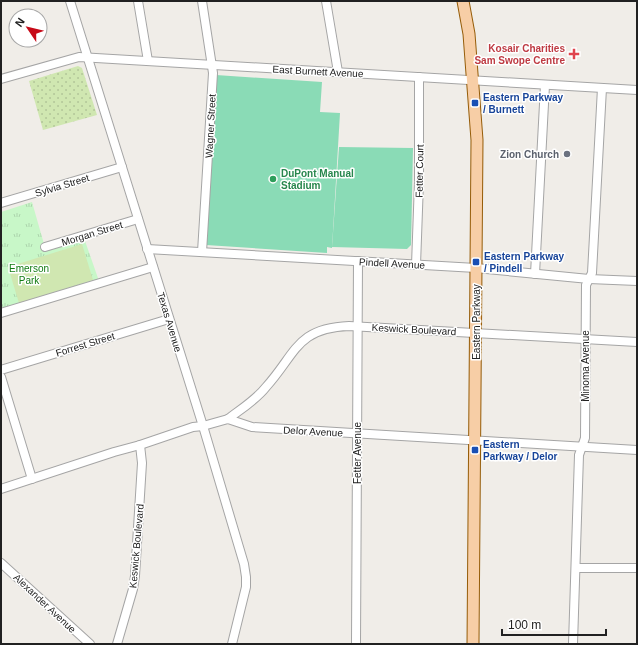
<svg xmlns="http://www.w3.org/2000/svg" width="638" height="645" font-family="Arial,sans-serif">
<defs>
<pattern id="grass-dots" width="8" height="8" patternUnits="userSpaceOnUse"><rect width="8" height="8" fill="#d0e7b1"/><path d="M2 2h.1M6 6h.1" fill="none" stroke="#b2c698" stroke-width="1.8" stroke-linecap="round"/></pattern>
<pattern id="park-tufts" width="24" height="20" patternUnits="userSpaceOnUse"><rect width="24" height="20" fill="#c8f7c8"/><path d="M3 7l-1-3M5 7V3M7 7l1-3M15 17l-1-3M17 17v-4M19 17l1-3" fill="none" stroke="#acd3ac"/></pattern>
</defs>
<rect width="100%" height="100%" fill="#f0ede8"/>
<path fill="url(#grass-dots)" d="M78,66L82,68L97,115L43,130L29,81Z"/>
<path fill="url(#park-tufts)" d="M32,202L46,251L84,238L99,281L1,311V212Z"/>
<path fill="#d0e7b1" d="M82,244L93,280L19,303L8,267Z"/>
<g fill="#8adbb6">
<path d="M216,75L322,82L320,112L340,113L332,248L327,247V253L206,245Z"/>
<path d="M339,147L413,148L411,245L407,249L332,247Z"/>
</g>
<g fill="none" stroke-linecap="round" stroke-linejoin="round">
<defs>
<g id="minor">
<path d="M70,1L203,426L244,564L246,577V587L232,644"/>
<path d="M138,1L148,61"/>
<path d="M202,1L213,73L202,252"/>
<path d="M326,1L338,72"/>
<path d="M1,79L79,57L637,90"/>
<path d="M1,203L122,167"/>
<path d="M45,247L138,219"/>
<path d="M147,249L476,268L589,279L637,281"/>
<path d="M416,265L419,182V77"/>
<path d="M535,274L545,85"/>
<path d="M1,313L153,267"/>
<path d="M1,370L169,319"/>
<path d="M1,377L32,479"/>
<path d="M228,419C241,409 256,400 266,387C296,354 296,328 349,326L637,342"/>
<path d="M1,489L114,452L140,445L193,427L203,426L228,419L252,427L637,450"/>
<path d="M1,563L90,644"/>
<path d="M576,568H637"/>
<path d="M117,644L133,589L135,576L142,463L140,445"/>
<path d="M356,644L358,261"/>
<path d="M573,644L579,455L585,438L586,285L592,273L602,88"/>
</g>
<path id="major" d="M463,1L469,34L477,140L473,644"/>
</defs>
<use href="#minor" stroke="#a5a5a5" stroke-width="10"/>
<use href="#major" stroke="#955c08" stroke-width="13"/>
<use href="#minor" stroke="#fff" stroke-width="8"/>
<use href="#major" stroke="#f7cea6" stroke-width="11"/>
</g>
<path fill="#e0444e" stroke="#fff" stroke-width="1.5" d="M572 48h4v4h4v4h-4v4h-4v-4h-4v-4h4z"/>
<g fill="#1a4fb4" stroke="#fff" stroke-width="1.5">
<rect x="471" y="99" width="8" height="8" rx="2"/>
<rect x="472" y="258" width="8" height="8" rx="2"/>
<rect x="471" y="446" width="8" height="8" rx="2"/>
</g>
<circle fill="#6b7280" stroke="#fff" stroke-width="1.5" cx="567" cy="154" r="4"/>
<circle fill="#2e9e5b" stroke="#fff" stroke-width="1.5" cx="273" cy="179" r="4"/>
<g text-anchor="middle" stroke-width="3" stroke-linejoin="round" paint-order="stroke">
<g font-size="10" font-weight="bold" fill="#be3a42" stroke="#fff" text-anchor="end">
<text x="565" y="52">Kosair Charities<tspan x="565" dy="12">Sam Swope Centre</tspan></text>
</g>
<g font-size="10" fill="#212121" stroke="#fff">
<text transform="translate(318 71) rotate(3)" y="4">East Burnett Avenue</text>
<text transform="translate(210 126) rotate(-87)" y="4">Wagner Street</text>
<text transform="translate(419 171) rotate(-89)" y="4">Fetter Court</text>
<text transform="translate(62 185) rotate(-17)" y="4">Sylvia Street</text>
<text transform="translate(92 233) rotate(-17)" y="4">Morgan Street</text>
<text transform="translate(392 263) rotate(3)" y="4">Pindell Avenue</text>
<text transform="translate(170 322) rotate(73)" y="4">Texas Avenue</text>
<text transform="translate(476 322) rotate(-90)" y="4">Eastern Parkway</text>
<text transform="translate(414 329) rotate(3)" y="4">Keswick Boulevard</text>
<text transform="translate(85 344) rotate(-17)" y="4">Forrest Street</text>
<text transform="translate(585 366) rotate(-90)" y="4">Minoma Avenue</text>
<text transform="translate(313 431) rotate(3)" y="4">Delor Avenue</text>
<text transform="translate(357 453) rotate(-90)" y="4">Fetter Avenue</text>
<text transform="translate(136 546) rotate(-85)" y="4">Keswick Boulevard</text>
<text transform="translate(45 603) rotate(43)" y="4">Alexander Avenue</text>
</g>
<g font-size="10" font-weight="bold" fill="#164399" stroke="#fff" text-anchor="start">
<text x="483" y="101">Eastern Parkway<tspan x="483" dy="12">/ Burnett</tspan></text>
<text x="484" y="260">Eastern Parkway<tspan x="484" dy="12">/ Pindell</tspan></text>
<text x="483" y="448">Eastern<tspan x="483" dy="12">Parkway / Delor</tspan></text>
</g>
<g font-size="10" font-weight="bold" fill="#5b616d" stroke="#fff" text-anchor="end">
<text x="559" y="158">Zion Church</text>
</g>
<g font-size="10" font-weight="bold" fill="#27864d" stroke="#fff" text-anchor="start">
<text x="281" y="177">DuPont Manual<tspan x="281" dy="12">Stadium</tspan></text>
</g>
<g font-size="10" fill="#127c13" stroke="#fff">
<text x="29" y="272">Emerson<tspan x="29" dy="12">Park</tspan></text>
</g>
</g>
<rect width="638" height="645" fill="none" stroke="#212121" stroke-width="4"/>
<g transform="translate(28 28) rotate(305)"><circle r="19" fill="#ffffff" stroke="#a6a6a6"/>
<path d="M0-3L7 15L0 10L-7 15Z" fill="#c70a18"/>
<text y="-6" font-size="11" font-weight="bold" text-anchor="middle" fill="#212121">N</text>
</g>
<path d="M502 629v6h104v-6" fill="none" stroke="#212121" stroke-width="2"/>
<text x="508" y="629" font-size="12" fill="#212121" stroke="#ffffff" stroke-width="3" paint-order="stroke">100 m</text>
</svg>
